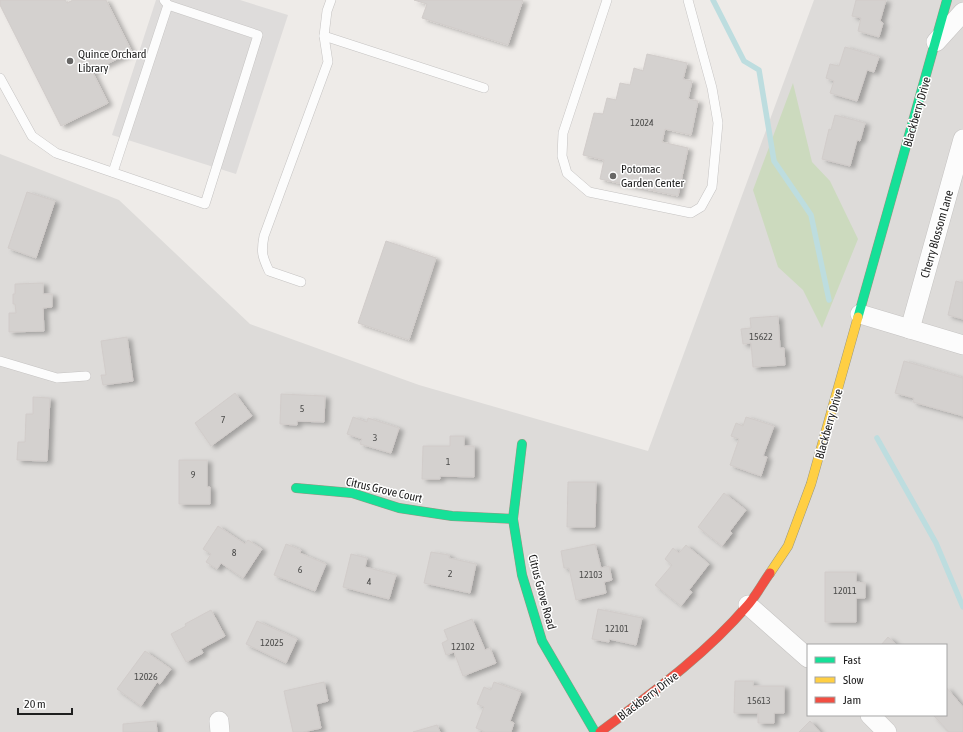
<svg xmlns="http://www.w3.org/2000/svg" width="963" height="732" font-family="'Asap Condensed',sans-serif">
<defs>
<filter id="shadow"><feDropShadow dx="4.5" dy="2.5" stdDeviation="2" flood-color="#0004"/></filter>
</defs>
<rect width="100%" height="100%" fill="#eeebe8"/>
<path fill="#dddbd9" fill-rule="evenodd" d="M814,0H963V732H0V154L119,200L250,324L419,385L648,451ZM808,645H946V715H808Z"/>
<path fill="#ccdabe" d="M793,83L812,162L830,181L858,239L822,328L803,290L778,267L753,190Z"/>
<path fill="#dedcdb" d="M156,0H240L288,15L236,174L112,135Z"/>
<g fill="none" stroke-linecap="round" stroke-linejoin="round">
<g stroke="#bddddf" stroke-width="5.5">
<path d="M713,0L744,61L759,70L774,161L811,215L829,300"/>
<path d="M877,438L936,543L963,607"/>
</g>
</g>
<g fill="#d4d1cf" stroke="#d1ccca" filter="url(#shadow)">
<path d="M0,0H65L67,3L73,0H106L132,52L92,71L108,103L61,126L0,5Z"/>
<path d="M414,0H523L508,45L422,18L427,4Z"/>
<path d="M856,0H886L880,21L883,23L879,37L858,31L861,18L852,16Z"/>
<path d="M845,47L879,57L874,72L867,70L857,101L830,93L834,81L826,78L830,64L839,66Z"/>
<path d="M647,54L687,63L683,79L692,81L688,99L698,101L691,135L665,129L662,142L688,148L678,196L600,179L604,160L583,155L594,113L603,114L607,98L616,100L620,83L630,85L634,68L643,71Z"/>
<path d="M835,115L865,123L860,141L857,140L850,166L822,159L829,129L831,130Z"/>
<path d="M27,192L55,201L36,258L8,248Z"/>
<path d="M386,241L436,258L409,340L358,323Z"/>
<path d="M956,281L963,283V319L948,315Z"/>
<path d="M43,283V294H52V307L43,308L44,331L9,332V313H16L15,304H13V294H15V284Z"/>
<path d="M778,316L780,348H784L785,365L753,367L751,343L743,344L741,329L751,328L750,318Z"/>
<path d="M127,337L133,381L103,385L101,375H106L101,341Z"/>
<path d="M904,361L963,378V416L913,402L914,398L895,393Z"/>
<path d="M235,393L252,416L211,446L195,423Z"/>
<path d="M281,394L325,396L324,422L297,421V425L280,424Z"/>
<path d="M33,397L50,398L47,461L17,460L18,442H25L26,414H33Z"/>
<path d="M353,417L367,422L368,418L399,428L391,453L360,444L362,439L347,434Z"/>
<path d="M746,417L774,426L763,456L767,457L761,476L730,465L739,439L731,436L736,423L743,426Z"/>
<path d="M450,436H464V446H474V477L440,476V479H422L423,446H450Z"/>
<path d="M179,460H207V487H210V504H179Z"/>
<path d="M568,482H596L595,527H567Z"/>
<path d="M724,493L746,510L730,531L732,533L722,546L698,527Z"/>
<path d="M218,526L245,544L248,540L262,549L243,578L221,563L217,569L206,562L211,554L203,549Z"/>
<path d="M286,544L301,550L300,553L326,564L315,591L274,575Z"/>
<path d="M595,544L601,568L609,566L612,580L604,582L606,593L576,600L569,568H564L561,551Z"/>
<path d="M686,545L709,564L689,590L692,592L681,606L655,585L672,565L665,559L673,548L679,553Z"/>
<path d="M431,552L449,555V558L476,564L470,593L424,583Z"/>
<path d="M351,554L367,558L365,567L396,575L389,599L343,587Z"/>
<path d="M825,572H856V582L865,583V598H856V622H825Z"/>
<path d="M598,609L642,618L636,645L609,639V642L592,639Z"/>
<path d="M211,610L225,636L201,649L203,653L186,662L171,634L186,626L185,624Z"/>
<path d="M472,619L485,650L490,648L496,663L463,676L454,652L446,655L442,643L448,640L444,630Z"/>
<path d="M257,621L297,639L286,663L246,644Z"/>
<path d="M888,637L897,645H881Z"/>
<path d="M145,651L171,669L160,684L157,682L141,706L117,689Z"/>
<path d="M735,681H753V686H784V713H774V723H758V713H734Z"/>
<path d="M324,682L328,701L316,704L321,728L303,732H293L284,691Z"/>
<path d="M494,682L521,692L510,721L514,723L511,732H485L476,728L484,707L477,704L484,687L491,690Z"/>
<path d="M946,687L963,707V732H949L933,715H946Z"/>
<path d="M156,721L157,732H123V724Z"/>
<path d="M810,721L820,732H799Z"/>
<path d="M437,725L440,732H413Z"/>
</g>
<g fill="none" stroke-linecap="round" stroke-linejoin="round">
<defs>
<g id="lane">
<path d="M607,0L563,133L562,156L567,173L589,192L691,213L701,207L712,187L718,123L712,88L688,0"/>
<path d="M324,36L484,88"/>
<path d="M0,78L32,136L56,153L205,204L258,35L168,5L164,0"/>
<path d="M113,172L168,5"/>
<path d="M301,282L269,271C262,256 261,252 264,236L328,62L324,36L327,11L331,0"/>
<path d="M0,361L57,378L86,376"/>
</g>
<g id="street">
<path d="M936,42L963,12"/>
<path d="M860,314L963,345"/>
<path d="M910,329L963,139"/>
<path d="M748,605L808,658"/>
<path d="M870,715L887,732"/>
<path d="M219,721L220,732"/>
</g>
<g id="fast">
<path d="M858,317L947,0"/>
<path d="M522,444L513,519L522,575L542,641L595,732"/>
<path d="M296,488L352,493L399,508L452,516L513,519"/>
</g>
<path id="slow" d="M770,573L788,546L811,484L858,317"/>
<path id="jam" d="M600,732C652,693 705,655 747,606C756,596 762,584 770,573"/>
</defs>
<use href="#lane" stroke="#c5c3c2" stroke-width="10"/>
<use href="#street" stroke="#c5c3c2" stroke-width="20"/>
<use href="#fast" stroke="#989681" stroke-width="10"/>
<use href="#slow" stroke="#989681" stroke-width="10"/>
<use href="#jam" stroke="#989681" stroke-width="10"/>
<use href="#lane" stroke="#fcfcfc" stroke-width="9"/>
<use href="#street" stroke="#fcfcfc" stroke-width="19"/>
<use href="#fast" stroke="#16e098" stroke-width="9"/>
<use href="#slow" stroke="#ffcf43" stroke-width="9"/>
<use href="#jam" stroke="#f24e42" stroke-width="9"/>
</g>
<g fill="#676665" stroke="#fff" stroke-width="1.5">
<circle cx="70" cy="61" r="4"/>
<circle cx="613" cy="176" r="4"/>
</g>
<g text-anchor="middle" stroke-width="3" stroke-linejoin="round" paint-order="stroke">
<g font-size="10" fill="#4c4c4b">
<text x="642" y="126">12024</text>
<text x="761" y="340">15622</text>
<text x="302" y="412">5</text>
<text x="223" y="423">7</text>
<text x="375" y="441">3</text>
<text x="448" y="465">1</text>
<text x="193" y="478">9</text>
<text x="234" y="556">8</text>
<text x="300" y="573">6</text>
<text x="450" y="577">2</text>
<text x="591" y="578">12103</text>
<text x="369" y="585">4</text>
<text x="845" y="594">12011</text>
<text x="617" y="632">12101</text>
<text x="272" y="646">12025</text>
<text x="463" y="650">12102</text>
<text x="146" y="680">12026</text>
<text x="759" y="704">15613</text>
</g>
<g font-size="12" fill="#1f1f1f" stroke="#fff" text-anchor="start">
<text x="78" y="58">Quince Orchard<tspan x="78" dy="14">Library</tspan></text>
<text x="621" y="173">Potomac<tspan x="621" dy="14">Garden Center</tspan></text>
</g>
<g font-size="12" fill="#1f1f1f" stroke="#fff">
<text transform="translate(917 112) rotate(-74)" y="4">Blackberry Drive</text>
<text transform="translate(937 234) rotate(-74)" y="4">Cherry Blossom Lane</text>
<text transform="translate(829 424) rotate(-74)" y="4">Blackberry Drive</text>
<text transform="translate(384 490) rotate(13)" y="4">Citrus Grove Court</text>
<text transform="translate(542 592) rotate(75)" y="4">Citrus Grove Road</text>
<text transform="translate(648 696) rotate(-37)" y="4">Blackberry Drive</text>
</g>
</g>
<rect x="807" y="644" width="140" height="72" fill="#ffffff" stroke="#a5a5a5"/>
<rect x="815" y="657" width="20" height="6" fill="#16e098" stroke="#a5a5a5"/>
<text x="843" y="664" font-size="12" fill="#1f1f1f">Fast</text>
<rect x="815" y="677" width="20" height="6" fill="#ffcf43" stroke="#a5a5a5"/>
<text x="843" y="684" font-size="12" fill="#1f1f1f">Slow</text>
<rect x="815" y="697" width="20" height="6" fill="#f24e42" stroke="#a5a5a5"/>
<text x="843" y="704" font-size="12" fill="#1f1f1f">Jam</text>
<path d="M18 708v6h54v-6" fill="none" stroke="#1f1f1f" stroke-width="2"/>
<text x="24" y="708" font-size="12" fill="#1f1f1f" stroke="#ffffff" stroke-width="3" paint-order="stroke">20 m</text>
</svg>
